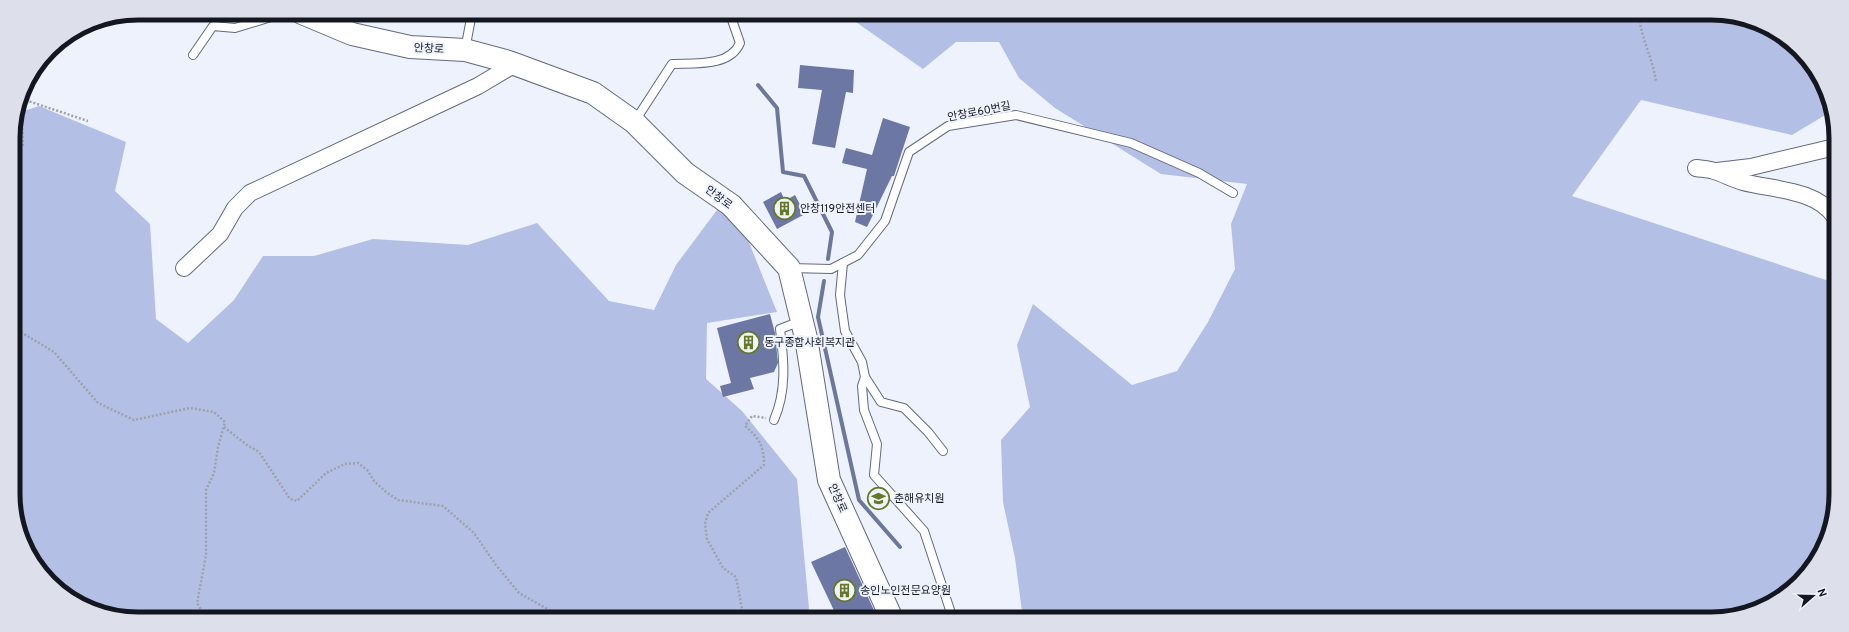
<svg xmlns="http://www.w3.org/2000/svg" width="1849" height="632" font-family="Overpass,'Noto Sans KR',sans-serif">
<rect width="100%" height="100%" fill="#eef2fd"/>
<g fill="#b3bfe4">
<path d="M843,13H1711L1751,20L1805,56L1823,83L1832,111L1792,135L1641,100L1572,196L1835,283L1836,494L1829,534L1810,570L1787,593L1751,612L1719,619H1302L1296,612L1282,619H1023L1015,558L1003,502L1001,440L1030,407L1017,345L1033,304L1132,385L1177,371L1208,322L1235,269L1231,224L1247,184L1161,174L1055,108L1019,78L999,42H956L923,69Z"/>
<path d="M39,106L126,142L115,191L150,224L156,319L188,343L234,300L263,256H314L373,239L468,245L537,223L609,301L654,310L676,265L720,206L744,230L777,312L707,323L706,379L742,411L797,479L810,619H138L98,612L44,576L15,518L13,130L18,113Z"/>
</g>
<g fill="none" stroke-linecap="round" stroke-linejoin="round">
<g stroke="#6c7799" stroke-width="4">
<path d="M758,85L777,108L783,172L804,176L832,232L828,259"/>
<path d="M824,281L818,317L859,500L900,547"/>
</g>
</g>
<g fill="#6c78a3">
<path d="M800,65L854,70L853,93L846,92L835,148L812,144L822,90L798,88Z"/>
<path d="M883,118L910,127L894,176H892L867,227L855,222L867,169L842,163L846,148L872,155Z"/>
<path d="M781,192L785,201L795,195L805,214L777,229L763,202Z"/>
<path d="M770,314L775,333L778,363L774,372L750,378L754,389L723,397L720,386L731,383L717,328Z"/>
<path d="M845,547L878,619H838L811,562Z"/>
</g>
<g fill="none" stroke-linecap="round" stroke-linejoin="round">
<defs>
<g id="lane">
<path d="M465,50L472,13"/>
<path d="M193,55L213,26L235,28L271,17L273,13"/>
<path d="M635,121L672,64C694,63 730,67 740,43L732,20L726,13"/>
<path d="M843,263L840,295L845,331L862,362L865,377L881,402L904,408L928,432L943,451"/>
<path d="M790,268L831,269L858,255L885,221L909,152L948,126L1016,115L1131,143L1199,173L1233,193"/>
<path d="M865,377L862,386L864,410L877,444L874,475L924,531L953,619"/>
<path d="M774,420C787,390 784,360 780,329L801,321"/>
</g>
<g id="street">
<path d="M1696,168C1702,169 1709,169 1714,171C1724,174 1732,179 1743,182C1773,190 1816,189 1835,217"/>
<path d="M1717,171L1751,167L1835,147"/>
<path d="M184,268L220,234L235,208L250,193L478,86L515,64"/>
</g>
<path id="secondary" d="M302,13L352,34L410,47L465,50L509,62L593,93L634,122L685,173L731,205L789,268L806,338L829,480L892,619"/>
</defs>
<use href="#lane" stroke="#626980" stroke-width="10"/>
<use href="#street" stroke="#626980" stroke-width="18"/>
<use href="#secondary" stroke="#626980" stroke-width="24"/>
<g stroke="#9da1ab" stroke-width="2.5" stroke-dasharray="2 2" stroke-linecap="butt">
<path d="M1639,13C1640,37 1653,58 1656,82"/>
<path d="M22,99L88,121"/>
<path d="M21,100L23,148"/>
<path d="M14,328L54,352L98,403L134,420L190,408L214,412L225,422L218,447L214,473L206,490V555L197,603L207,619"/>
<path d="M224,427L247,445L259,452L290,499L297,501L326,473L345,464L358,463L368,471L374,481L386,492L398,500L443,506L474,533L496,565L519,593L565,619"/>
<path d="M737,619L742,609L736,577L723,568L707,539L705,524L708,513L764,465C764,446 759,438 745,426L752,416L766,418"/>
</g>
<use href="#lane" stroke="#fff" stroke-width="8"/>
<use href="#street" stroke="#fff" stroke-width="16"/>
<use href="#secondary" stroke="#fff" stroke-width="22"/>
</g>
<defs>
<symbol id="building-ring" viewBox="-11 -11 22 22"><circle r="9.5" fill="#eef2fd" stroke="#647827" stroke-width="1.5"/><path d="M-4-6H4V6H1V3H-1V6H-4ZM-2.5-4.3h1.7v1.8h-1.7ZM.8-4.3h1.7v1.8H.8ZM-2.5-1h1.7V.8h-1.7ZM.8-1h1.7V.8H.8Z" fill="#647827"/></symbol>
<symbol id="school-ring" viewBox="-11 -11 22 22"><circle r="9.5" fill="#eef2fd" stroke="#647827" stroke-width="1.5"/><path d="M0-5L7-2L0 1L-7-2ZM-4 1L0 2.5L4 1V4Q0 6-4 4Z" fill="#647827"/></symbol>
</defs>
<g fill-rule="evenodd">
<use href="#building-ring" x="772" y="196" width="25" height="25"/>
<use href="#building-ring" x="736" y="330" width="25" height="25"/>
<use href="#school-ring" x="866" y="486" width="25" height="25"/>
<use href="#building-ring" x="832" y="578" width="25" height="25"/>
</g>
<g text-anchor="middle" stroke-width="4" stroke-linejoin="round" paint-order="stroke">
<g font-size="11" fill="#141720" stroke="#eef2fd">
<text transform="translate(429 48) rotate(3)" y="4">안창로</text>
<text transform="translate(979 111) rotate(-11)" y="4">안창로60번길</text>
<text transform="translate(719 197) rotate(37)" y="4">안창로</text>
<text transform="translate(838 498) rotate(66)" y="4">안창로</text>
</g>
<g font-size="11" fill="#141720" stroke="#eef2fd" text-anchor="start">
<text x="800" y="212">안창119안전센터</text>
<text x="764" y="346">동구종합사회복지관</text>
<text x="894" y="502">춘해유치원</text>
<text x="860" y="594">송인노인전문요양원</text>
</g>
</g>
<path d="M0 0H1849V632H0ZM138 20H1711A118 118 0 0 1 1829 138V494A118 118 0 0 1 1711 612H138A118 118 0 0 1 20 494V138A118 118 0 0 1 138 20Z" fill="#dde0eb" fill-rule="evenodd"/>
<path fill="none" stroke="#141720" stroke-width="5" d="M138 20H1711A118 118 0 0 1 1829 138V494A118 118 0 0 1 1711 612H138A118 118 0 0 1 20 494V138A118 118 0 0 1 138 20Z"/>
<g transform="translate(1813 596) rotate(70)" stroke="#eef2fd" stroke-width="3" paint-order="stroke">
<path d="M0-3L7 15L0 10L-7 15Z" fill="#141720"/>
<text y="-6" font-size="11" font-weight="bold" text-anchor="middle" fill="#141720">N</text>
</g>
</svg>
